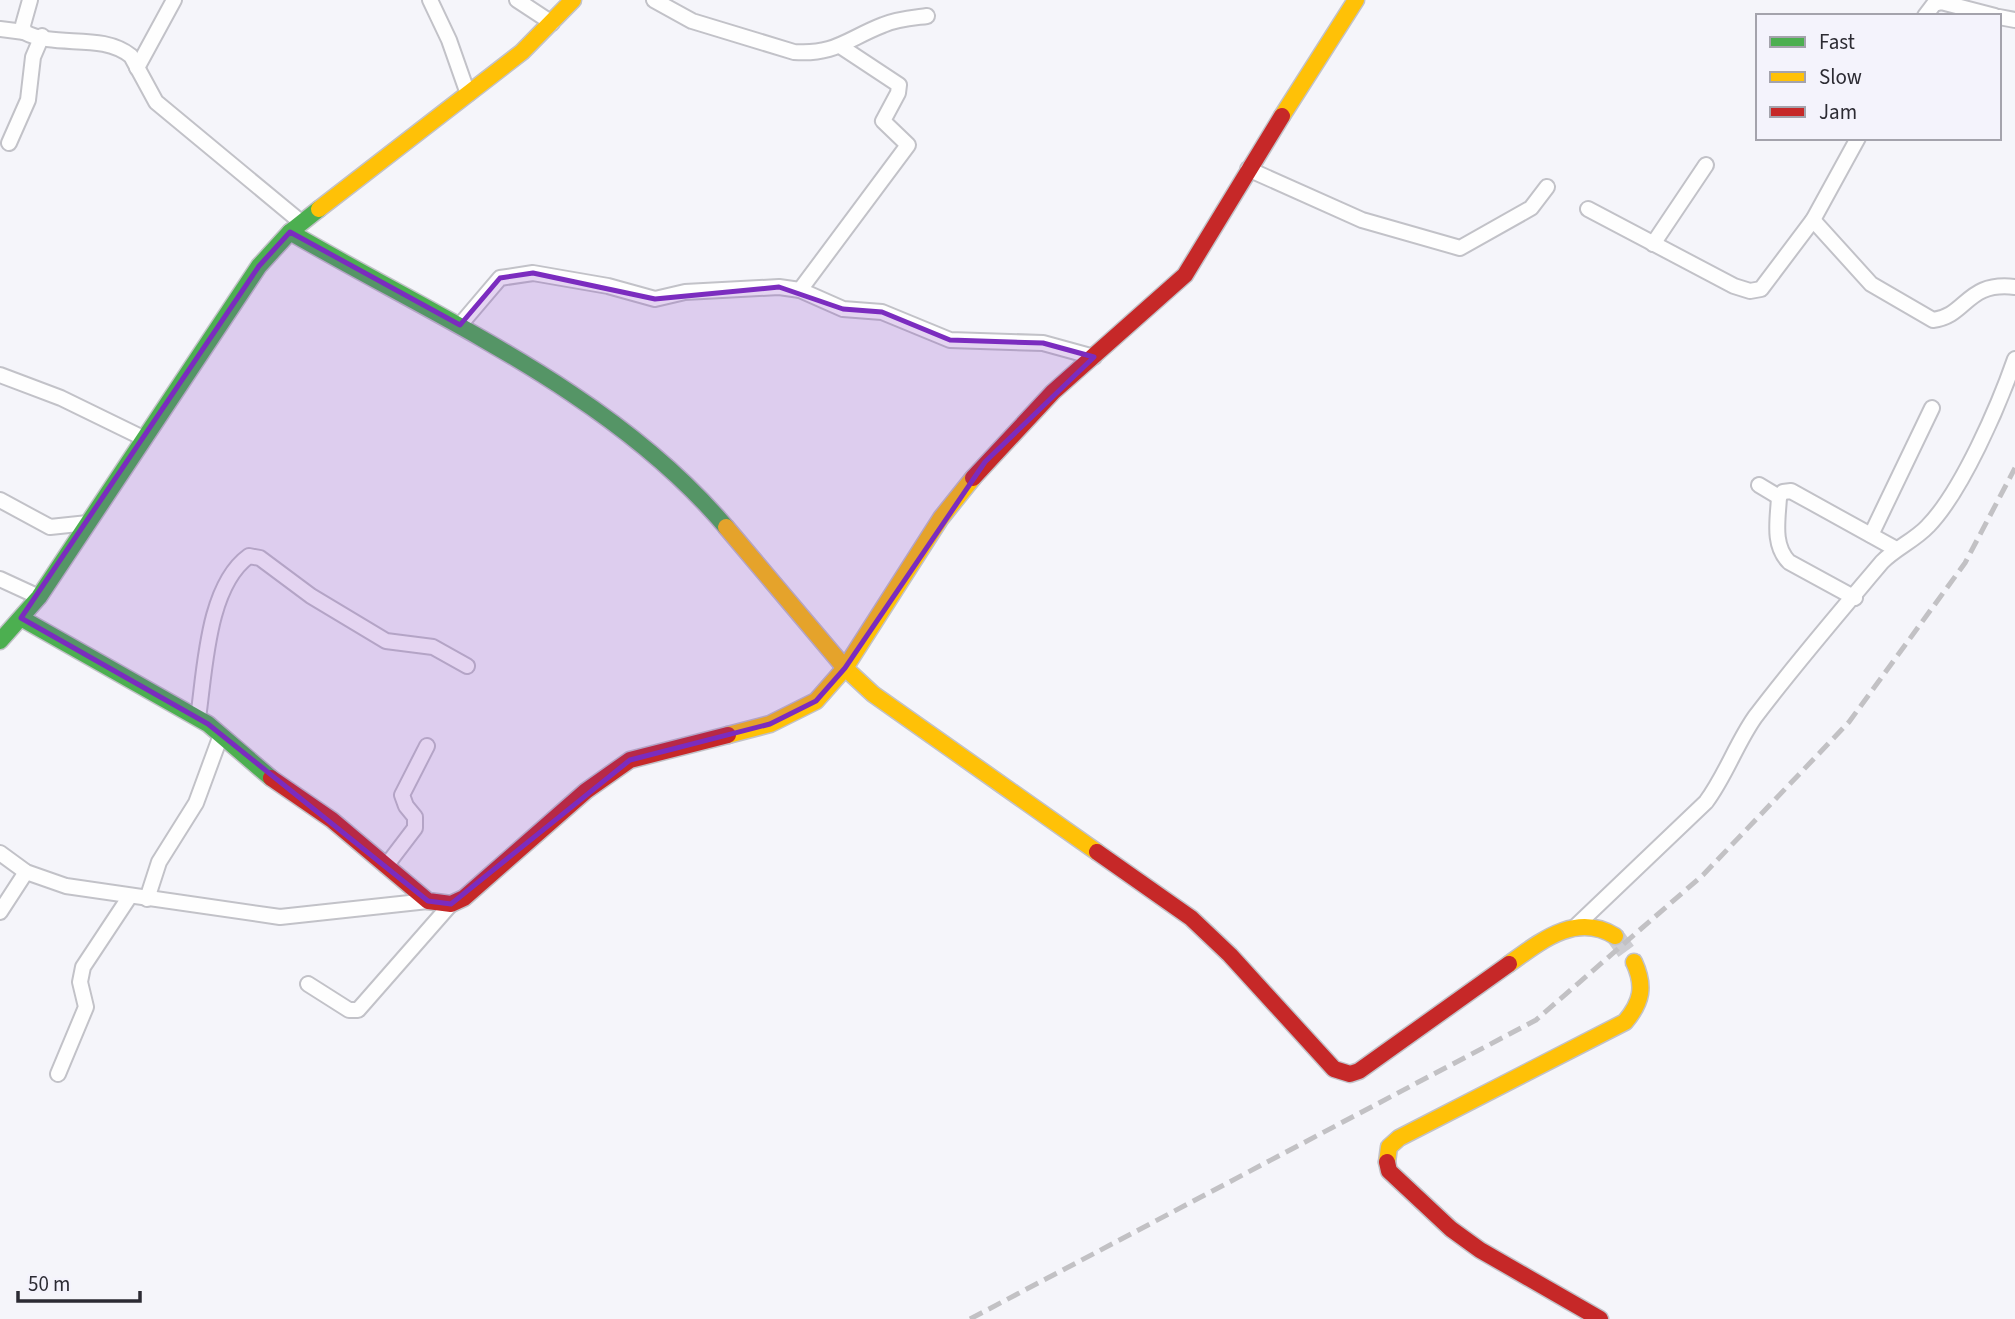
<svg xmlns="http://www.w3.org/2000/svg" width="2015" height="1319" font-family="'Source Sans 3',sans-serif">
<rect width="100%" height="100%" fill="#f5f5fa"/>
<g fill="none" stroke-linecap="round" stroke-linejoin="round">
<path stroke="#cdcdd2" stroke-width="19" stroke-dasharray="19 10" stroke-linecap="butt" d="M1615,936L1634,962"/>
<defs>
<g id="street">
<path d="M30,0L23,25L24,32C56,49 101,32 131,56L156,102L302,223"/>
<path d="M430,0L449,40L468,94"/>
<path d="M517,0L552,23"/>
<path d="M654,0L692,21L794,52C835,55 847,39 883,25C897,19 912,18 927,16"/>
<path d="M1925,16L1934,4L1941,2L1995,16"/>
<path d="M1999,17L2015,20"/>
<path d="M0,29L24,32"/>
<path d="M137,68L174,0"/>
<path d="M9,143L28,100L33,57L42,36"/>
<path d="M1248,169L1362,220L1460,248L1531,208L1547,187"/>
<path d="M1588,209L1734,286L1750,291L1761,289L1813,220L1858,138"/>
<path d="M1813,220L1871,284L1933,320C1967,316 1966,281 2015,287"/>
<path d="M1653,244L1706,165"/>
<path d="M800,290L908,145L883,121L898,93L899,85L840,46"/>
<path d="M460,325L500,278L533,273L608,286L655,299L685,292L779,287L800,290L843,309L882,312L950,340L1043,343L1094,357"/>
<path d="M0,375L61,398L143,438"/>
<path d="M1759,485L1779,497L1783,492L1791,491L1896,549"/>
<path d="M1779,497C1778,519 1772,545 1789,562L1855,598"/>
<path d="M0,500L50,527L88,523"/>
<path d="M1871,535L1932,408"/>
<path d="M0,579L39,597"/>
<path d="M198,718C205,671 207,586 249,556L260,558L311,596L386,641L433,647L467,666"/>
<path d="M0,853L26,872L66,886L280,917L428,901"/>
<path d="M386,866L415,828V817L406,806L402,795L427,746"/>
<path d="M147,899L159,862L196,803L221,735"/>
<path d="M0,912L26,872"/>
<path d="M1576,926L1706,802C1726,775 1736,744 1755,717C1795,664 1839,613 1882,562C1896,548 1915,540 1928,526C1962,491 1999,405 2015,359"/>
<path d="M308,984L349,1010H358L451,904"/>
<path d="M58,1074L86,1007L80,982L83,967L130,896"/>
</g>
<g id="fast">
<path d="M290,232C439,319 613,393 726,527"/>
<path d="M21,618L208,724L271,778"/>
<path d="M0,641L39,597L259,266L290,232L319,209"/>
</g>
<g id="slow">
<path d="M1282,116L1356,0"/>
<path d="M319,209L522,52L573,0"/>
<path d="M726,527L845,668L873,694L1097,852"/>
<path d="M728,735L770,724L816,701L845,668L941,518L973,478"/>
<path d="M1509,964C1541,941 1576,912 1615,936"/>
<path d="M1387,1162L1389,1147L1399,1138L1625,1022C1642,1002 1645,986 1634,962"/>
</g>
<g id="jam">
<path d="M973,478L1053,392L1185,275L1282,116"/>
<path d="M271,778L332,820L428,901L451,904L464,898L586,791L630,760L728,735"/>
<path d="M1097,852L1191,918L1230,955L1334,1069L1350,1074L1359,1071L1509,964"/>
<path d="M1387,1162L1389,1171L1451,1229L1480,1250L1600,1319"/>
</g>
</defs>
<use href="#street" stroke="#c2c2c8" stroke-width="18"/>
<use href="#fast" stroke="#c2c2c8" stroke-width="19"/>
<use href="#slow" stroke="#c2c2c8" stroke-width="19"/>
<use href="#jam" stroke="#c2c2c8" stroke-width="19"/>
<use href="#street" stroke="#fefefe" stroke-width="14"/>
<use href="#fast" stroke="#4caf50" stroke-width="16"/>
<use href="#slow" stroke="#ffc107" stroke-width="16"/>
<use href="#jam" stroke="#c62828" stroke-width="16"/>
<path stroke="#c2c1c4" stroke-width="5" stroke-dasharray="14 7" stroke-linecap="butt" d="M970,1319L1536,1020L1703,875L1849,722L1965,563L2015,468"/>
</g>
<path fill="#7b2cbf" fill-opacity="0.2" stroke="#7b2cbf" stroke-width="5" stroke-linejoin="round" d="M290,232L460,325L500,278L533,273L655,299L779,287L843,309L882,312L950,340L1043,343L1094,357L985,462L845,668L816,701L770,724L630,760L451,904L428,901L208,724L21,618L259,266Z"/>
<rect x="1756" y="14" width="245" height="126" fill="#f4f3fc" stroke="#a4a3ac" stroke-width="2"/>
<rect x="1770" y="37" width="35" height="10" fill="#4caf50" stroke="#a4a3ac" stroke-width="2"/>
<text x="1819" y="49" font-size="21" fill="#2c2b33">Fast</text>
<rect x="1770" y="72" width="35" height="10" fill="#ffc107" stroke="#a4a3ac" stroke-width="2"/>
<text x="1819" y="84" font-size="21" fill="#2c2b33">Slow</text>
<rect x="1770" y="107" width="35" height="10" fill="#c62828" stroke="#a4a3ac" stroke-width="2"/>
<text x="1819" y="119" font-size="21" fill="#2c2b33">Jam</text>
<path d="M18 1291v10h122v-10" fill="none" stroke="#2c2b33" stroke-width="3.5"/>
<text x="28" y="1291" font-size="21" fill="#2c2b33" stroke="#f4f3fc" stroke-width="5" paint-order="stroke">50 m</text>
</svg>
